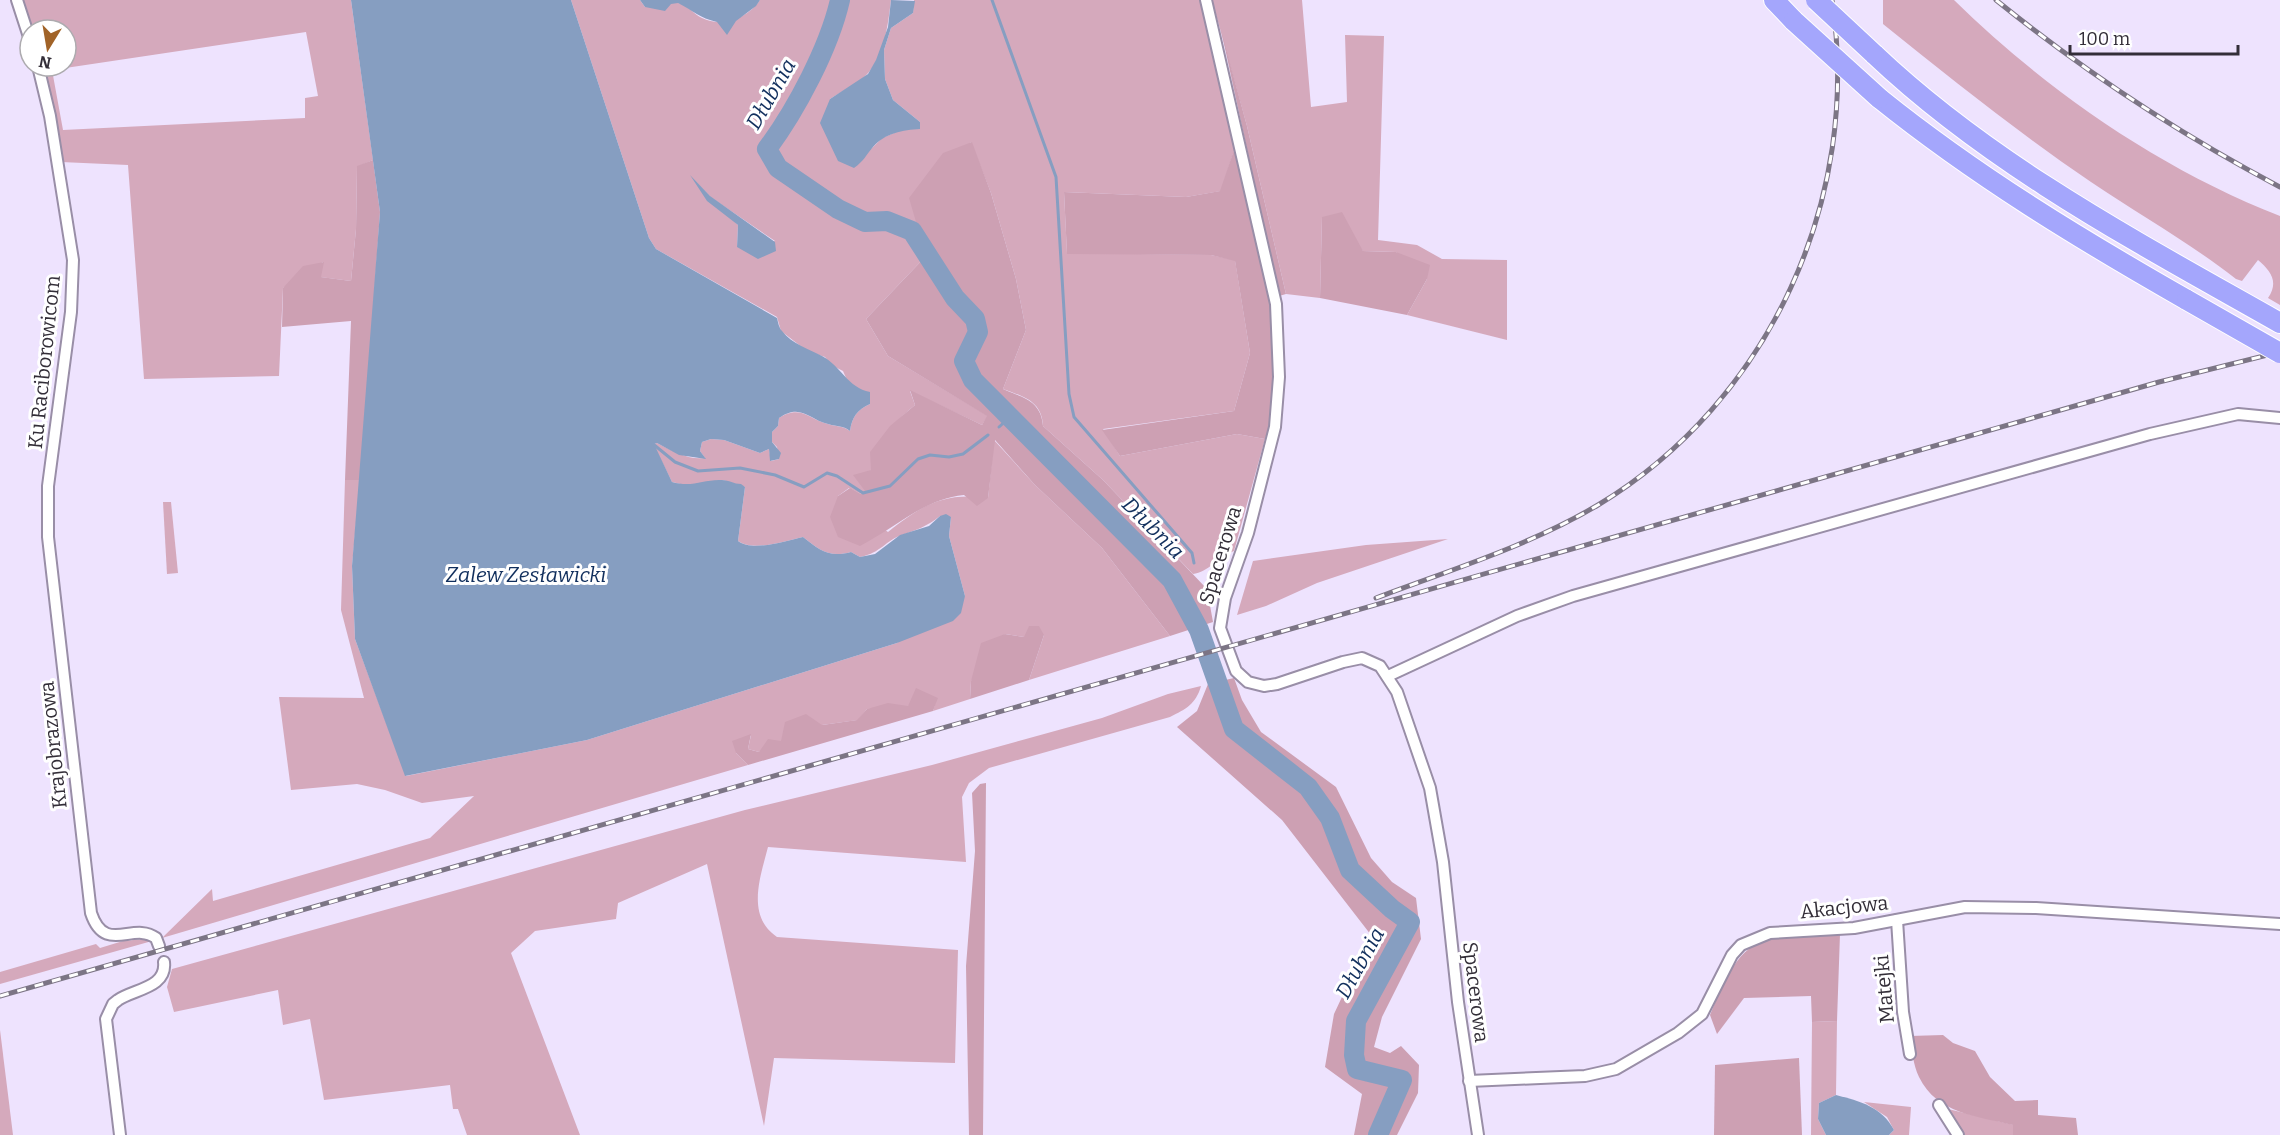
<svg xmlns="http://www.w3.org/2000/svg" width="2280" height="1135" font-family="Bitter,serif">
<rect width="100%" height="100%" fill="#eee3fe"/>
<g fill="#d5a9bc" fill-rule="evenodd">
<path d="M23,0H351L373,160L357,167L356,229L351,281L320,277L323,262L283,288L279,376L144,379L128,165L61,162L44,66H66V30H32ZM306,32L318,96L305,98V118L63,130L52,70Z"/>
<path d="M571,0H640L645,7C655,6 669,1 678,3C688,4 694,15 702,18C722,28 748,18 760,0H891C888,24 885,53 869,72C860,83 842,91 830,99L871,149L882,138L920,122L893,100L885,79L884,50L891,28L913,13L914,0H1202L1237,141L1221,191L1186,197L1064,192L1067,253L1211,255L1235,260L1250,353L1234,411L1103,429L1120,456L1237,434L1265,439L1234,551C1219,557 1208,572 1193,574L1103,480L1043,426C1042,401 1024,397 1003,389L1026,330L1016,279L991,193L971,142L926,256L866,319L888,356L988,416L982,425L910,391L915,405C880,434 876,447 866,491L861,494L849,488L838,496L888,532C922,505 944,492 988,498L994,440L1035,485L1102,548L1170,636L1029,680L1044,635L1024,637L1005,634L971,681L970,699L933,711L937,698L908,706L867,709L858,720L822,725L759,752L748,749L751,735L736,753L748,765L162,938L212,889L213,901L430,838L474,796L422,803L385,790L357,784L291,790L279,697L364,698L341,610L345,480H360L352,566L355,639L406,776L587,740L897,643L965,596L949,536L951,517L940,516C928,526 916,530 902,535C886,540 881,553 860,557L851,552C829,558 819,550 803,537C785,541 754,552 738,541L745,487L723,480L689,486L672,482L653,444L657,443C673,451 687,460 705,458L700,451L702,442L711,439L724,440L760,453L769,449L771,461L779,459L777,447L772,442V432L778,426L779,418C801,404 808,419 828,424C837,427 841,425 850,431C852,417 857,410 870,404L847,380L843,371L831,365L825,357L807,351L781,331L777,317L656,249L649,238ZM693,179L709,196L775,241L737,247L738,225Z"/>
<path d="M1212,0H1302L1311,107L1347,102L1345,35L1384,36L1378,240L1417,245L1442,259L1507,260V340L1407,315L1427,279L1396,252L1363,251L1322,217L1320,298L1286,294L1247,126Z"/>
<path d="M1883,0H1954C2047,91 2158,168 2280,216V305L2268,298C2279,282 2271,271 2258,260L2242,281L2236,279C2190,243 2140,215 2091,182C2019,133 1951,79 1883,24Z"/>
<path d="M163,502H171L178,573L167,574Z"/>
<path d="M1448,539L1317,583L1266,606L1237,615L1253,561L1366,545Z"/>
<path d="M1201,686C1196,704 1186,709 1170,717L989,768L969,783L962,797L966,862L768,847C760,878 746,916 777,937L958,950L955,1063L774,1058L764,1126L707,864L618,903L616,919L535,931L511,953L580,1135H467L458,1109H453L450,1085L324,1100L310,1019L283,1025L278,990L174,1012L167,987L172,969L745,810L932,765L1102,718L1168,694Z"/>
<path d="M145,939L152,941L0,984V972L96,944L100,948L123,941Z"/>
<path d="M1837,1021L1836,1095L1819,1103L1818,1119L1826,1135H1811L1812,1022Z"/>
<path d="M0,1030L13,1135H0Z"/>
<path d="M1864,1102L1911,1107L1909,1135H1889L1894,1130L1887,1117Z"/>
<path d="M1948,1109L2014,1125L2013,1135H1962Z"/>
</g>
<g fill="#cda0b3">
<path d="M1221,30L1247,126L1286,294L1279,296Z"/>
<path d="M1237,141C1256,229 1296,352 1265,439L1237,434L1120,456L1102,430L1234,411L1250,353L1235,261L1211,255L1067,254L1064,192L1186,197L1220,191Z"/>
<path d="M972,142L991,193L1016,279L1026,330L1003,389C1024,398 1041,401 1043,426L1103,480L1207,589L1213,622L1170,636L1102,548L1035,485L995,440L988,498L977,506L964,495C924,499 895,528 860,546L838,537L830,517L838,496L850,488L861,494L865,491L853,475L871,470L870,452L890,426L915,405L910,390L982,425L987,416L888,356L866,319L926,256L909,198L943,153Z"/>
<path d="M373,160L380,212L363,455L360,480H345L351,321L282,327L283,288L303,266L324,262L321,277L351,281L356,229L357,166Z"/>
<path d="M1342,212L1363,251L1396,252L1430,265L1427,279L1407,315L1320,298L1322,217Z"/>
<path d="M1029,626H1039L1044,635L1029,680L970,699L971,681L981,643L1005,634L1024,637Z"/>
<path d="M1234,678L1242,700L1261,732L1336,787L1371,858L1392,882L1416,898L1421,939L1382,1017L1374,1047L1390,1053L1401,1046L1419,1065L1418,1093L1397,1135H1354L1362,1094L1325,1067L1334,1014L1371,935L1282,820L1177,727L1197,711L1208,684Z"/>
<path d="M916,688L938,698L933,711L748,765L736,753L732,741L751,734L748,749L759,752L768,739L781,741L785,722L806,714L822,725L857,720L867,709L888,703L908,706Z"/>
<path d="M986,783L983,1135H969L966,966L975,851L972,793L980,784Z"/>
<path d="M1840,934L1837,1021L1812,1022L1811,996L1744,998L1717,1034L1710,1015C1744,932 1755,937 1840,934Z"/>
<path d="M1943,1035L1953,1043L1975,1051L1990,1077L2015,1101L2038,1100V1115L2076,1118L2078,1135H2013V1125C1977,1116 1937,1114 1919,1077C1913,1065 1912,1049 1910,1036Z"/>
<path d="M1799,1058L1802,1135H1714L1715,1065Z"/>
</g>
<g fill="#869ec1">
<path d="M351,0H571L649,238L656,249L777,318C778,322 779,328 782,331C792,344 809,349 822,356C841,366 848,388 870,392V404C857,410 852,417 850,431C842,425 838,427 828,424C808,419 801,403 779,418L778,426L772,432V442L781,453L779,459L770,461L769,449L760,453L724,440L711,439L702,442L700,451L706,459L679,455L657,443L654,444L672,482C693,488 703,479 722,480C729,480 734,484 741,484L745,487L738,541C753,552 785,541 803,537C819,550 829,558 851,552L860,557L875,554L900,535L929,526L940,516L946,514L951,517L949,536L965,596L961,613L953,621L897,643L587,740L405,776L355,639L352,566L380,212Z"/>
<path d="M640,0H760L756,6L736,21L727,35L717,22C699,18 694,11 678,3L671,4L665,11L645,7Z"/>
<path d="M891,0L915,1L913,13L891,28L884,50L885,79L893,100L920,122V129C903,130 885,133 873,147C865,156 865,160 854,168L838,161L820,123L830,99L868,74L876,60L888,27Z"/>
<path d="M690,175L710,196L775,242L776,251L758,259L737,247L738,225L707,201Z"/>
<path d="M1836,1095C1860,1101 1882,1107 1894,1130L1889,1135H1826L1818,1119L1819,1103Z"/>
</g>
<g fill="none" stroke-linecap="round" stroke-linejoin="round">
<g stroke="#869ec1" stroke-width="3">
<path d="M992,0L1056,177L1069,394L1074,417L1192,553L1194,563"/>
<path d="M999,427L1009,418"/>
<path d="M653,444L675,462L698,471L740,468L775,475L804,487L827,473L837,476L863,493L890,486L918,459L930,455L949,457L963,454L988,435"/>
</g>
<path stroke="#869ec1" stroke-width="20" d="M840,0C829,48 796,110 767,149L778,168L838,209L865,222L887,221L912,231L955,298L975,319L978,332L964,361L973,380L1172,580L1199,630L1234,729L1308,787L1330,818L1350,870L1392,909L1410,922L1356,1021L1354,1055L1357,1069L1402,1080L1378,1135"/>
<defs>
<g id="minor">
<path d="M17,0L30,40"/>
<path d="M1206,0L1276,304L1279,377L1275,427L1248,533L1225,598L1220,628L1236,671L1248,682L1264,686L1277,684L1343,662L1362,658L1380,666L1397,692L1430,788L1443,862L1458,1002L1478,1135"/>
<path d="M38,66L50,116L73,260L71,312L48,486V537L91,913C105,955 133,921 156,938L159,946"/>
<path d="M1388,676L1517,616L1573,596L2150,434L2238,414L2280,418"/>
<path d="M1897,920L1903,1012L1910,1054"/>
<path d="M1469,1081L1585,1076L1616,1069L1678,1033L1702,1014L1732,955L1741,945L1770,933L1854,928L1965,907L2036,908L2280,924"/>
<path d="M1939,1105L1958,1135"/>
<path d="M120,1135L106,1019L113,1004L118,1000C134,989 167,988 164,962"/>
</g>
<g id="motorway">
<path d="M1774,0L1794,21"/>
<path d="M1874,54C1992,166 2139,243 2280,323"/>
<path d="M1879,98C1976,176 2080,239 2187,300"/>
</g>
</defs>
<use href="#minor" stroke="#998ea7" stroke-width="14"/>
<use href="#motorway" stroke="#fff" stroke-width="22"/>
<use href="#minor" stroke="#fff" stroke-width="10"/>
<use href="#motorway" stroke="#a4a6fc" stroke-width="20"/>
<defs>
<g id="rail">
<path d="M1996,0C2085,72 2180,134 2280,187"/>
<path d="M1376,598C1450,570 1529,546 1598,505C1770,401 1862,198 1832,0"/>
<path d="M0,996L2159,382L2280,352"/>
</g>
</defs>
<use href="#rail" stroke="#7c7585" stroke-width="5"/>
<use href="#rail" stroke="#fff" stroke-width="3" stroke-dasharray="9" stroke-linecap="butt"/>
<defs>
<g id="motorway-bridge">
<path d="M1816,0L1874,54"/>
<path d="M1794,21L1879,98"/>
<path d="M2187,300L2280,353"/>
</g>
</defs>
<use href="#motorway-bridge" stroke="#fff" stroke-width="22" stroke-linecap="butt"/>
<use href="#motorway-bridge" stroke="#a4a6fc" stroke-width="20"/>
</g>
<g text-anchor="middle" stroke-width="6" stroke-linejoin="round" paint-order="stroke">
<g font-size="20" fill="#332e38" stroke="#fff">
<text transform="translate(44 362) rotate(-84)" y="7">Ku Raciborowicom</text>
<text transform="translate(1220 555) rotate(-73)" y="7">Spacerowa</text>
<text transform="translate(53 745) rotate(-96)" y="7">Krajobrazowa</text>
<text transform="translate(1844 907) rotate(-6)" y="7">Akacjowa</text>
<text transform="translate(1884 989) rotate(-95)" y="7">Matejki</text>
<text transform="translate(1476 992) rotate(83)" y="7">Spacerowa</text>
</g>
<g font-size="21" font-style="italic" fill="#112f5d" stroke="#fff">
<text transform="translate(771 94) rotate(-60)" y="7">Dłubnia</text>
<text transform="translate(1153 528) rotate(45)" y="7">Dłubnia</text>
<text x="526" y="582">Zalew Zesławicki</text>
<text transform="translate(1360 963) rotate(-61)" y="7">Dłubnia</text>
</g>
</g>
<g transform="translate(48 48) rotate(191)"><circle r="28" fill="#ffffff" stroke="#adabaf" stroke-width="1.5"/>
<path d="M0-4.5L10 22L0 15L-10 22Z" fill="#a16328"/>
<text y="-9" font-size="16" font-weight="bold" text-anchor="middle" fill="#332e38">N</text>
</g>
<path d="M2070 45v9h168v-9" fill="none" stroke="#332e38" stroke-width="3"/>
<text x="2079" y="45" font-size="18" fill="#332e38" stroke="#ffffff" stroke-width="4.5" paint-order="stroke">100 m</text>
</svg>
